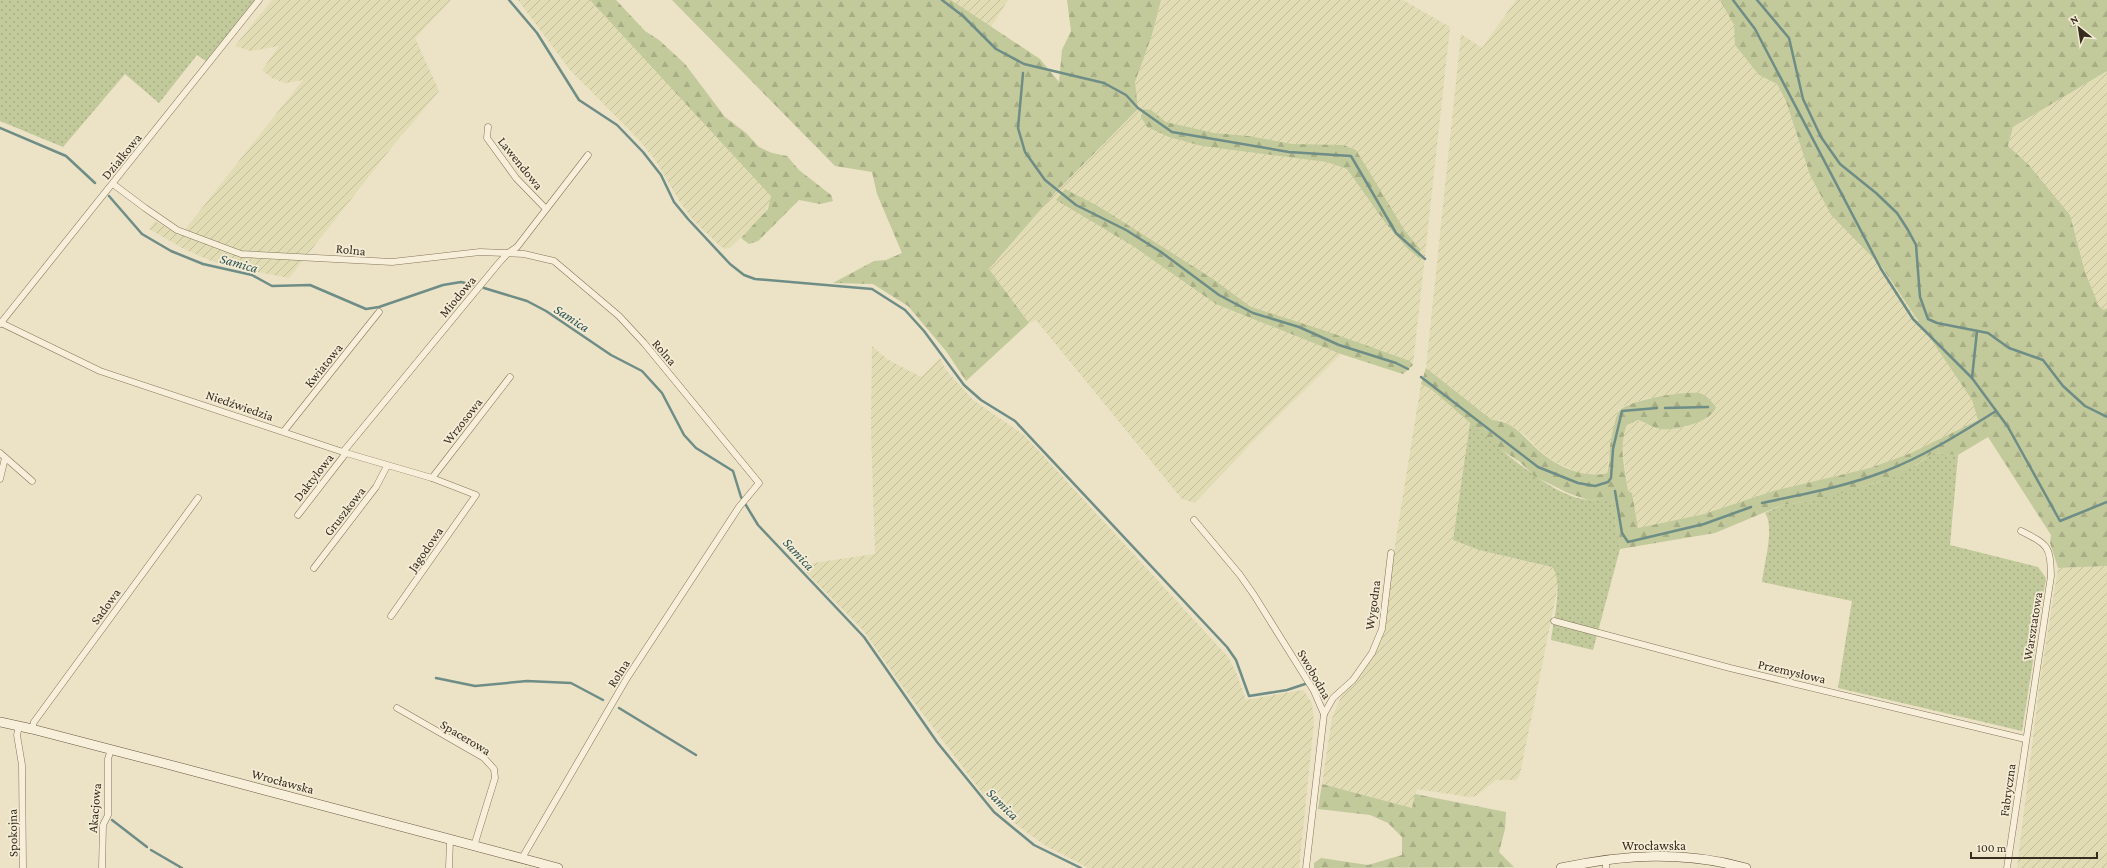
<svg xmlns="http://www.w3.org/2000/svg" width="2107" height="868" font-family="'Crimson Pro',serif">
<defs>
<pattern id="farmland-furrows" width="10" height="10" patternUnits="userSpaceOnUse"><rect width="10" height="10" fill="#e1dcb4"/><path d="M-1 1l2-2M0 10L10 0M9 11l2-2" fill="none" stroke="#c2bd9a"/></pattern>
<pattern id="grass-dots" width="8" height="8" patternUnits="userSpaceOnUse"><rect width="8" height="8" fill="#c2c99a"/><path d="M2 2h.1M6 6h.1" fill="none" stroke="#a7ad84" stroke-width="1.8" stroke-linecap="round"/></pattern>
<pattern id="forest-firs" width="22" height="20" patternUnits="userSpaceOnUse"><rect width="22" height="20" fill="#c2c99a"/><path d="M5 1l3.5 6h-7zM16 11l3.5 6h-7z" fill="#a7ad84"/></pattern>
</defs>
<rect width="100%" height="100%" fill="#ece2c6"/>
<g fill="url(#farmland-furrows)">
<path d="M272,0H451L415,38L439,91L392,147L289,278L227,266L209,260L186,250L149,229L155,221L180,236L303,80L285,83L272,78L262,70L279,46L251,51L235,46Z"/>
<path d="M518,0H590L765,188L771,196L770,203L761,218L731,247L725,249L719,245L693,220L680,202L656,161L640,141L570,70Z"/>
<path d="M951,0H1008L991,27Z"/>
<path d="M1161,0H1403L1450,27L1413,365L1403,374L1341,354L1257,437L1195,503L1182,499L1036,320L1029,323L989,269L1056,192L1138,109L1135,82L1152,35Z"/>
<path d="M1516,0H1720L1734,25L1735,45L1759,75L1777,84L1786,101L1810,175L1831,215L1882,267L1972,400L1978,420L1911,453L1870,468L1773,491L1704,514L1638,528L1632,493L1628,491L1623,453L1622,442L1627,425L1637,420L1660,429L1685,427L1698,422L1716,406L1712,403L1676,394L1659,398H1648L1624,406L1618,411L1610,446L1607,473L1589,475L1577,472L1555,462L1540,451L1525,435L1501,420H1492L1426,368L1461,34L1482,48Z"/>
<path d="M2107,71V308L2104,310L2099,306L2085,272L2070,215L2028,164L2008,146L2013,127Z"/>
<path d="M872,346L887,359L921,377L940,358L945,369L973,400L1024,435L1228,657L1236,672L1246,700L1303,690L1312,703L1314,722L1299,868H1089L1046,846L1025,831L1006,817L983,794L902,686L863,630L804,570L805,566L813,563L875,554L871,430Z"/>
<path d="M1421,384L1431,389L1470,423L1453,540L1479,550L1552,567L1557,574V591L1520,774L1516,780H1496L1476,796L1469,797L1417,789L1412,808L1322,784L1332,718L1343,692L1375,652L1392,564Z"/>
<path d="M2107,566V868H2017L2040,681L2058,568Z"/>
</g>
<g fill="url(#grass-dots)">
<path d="M0,0H255L206,61L197,55L159,103L125,74L63,147L0,121Z"/>
<path d="M1470,423C1499,447 1550,496 1587,500C1596,501 1603,497 1612,499L1620,549L1593,650L1551,640C1553,624 1564,579 1552,567L1479,550L1453,540Z"/>
<path d="M1933,453L1958,455L1950,545L2038,567L2046,578L2022,731L1838,688L1852,601L1762,582C1764,564 1775,527 1765,513L1782,505L1805,502L1879,482L1918,464Z"/>
</g>
<g fill="url(#forest-firs)">
<path d="M590,0H616L645,31L659,40L685,64L725,117L746,133L759,147L772,153L787,156L799,170L831,195L833,201L820,204L799,200L758,241L749,244L741,238L768,209L771,196Z"/>
<path d="M672,0H951L1040,59L1059,82L1062,50L1071,31L1067,0H1161L1152,35L1135,82L1138,109L1056,192L989,269L1029,323L966,381L946,351L908,306L873,284L833,283L874,261L886,260L902,253L877,194L872,172L835,166Z"/>
<path d="M1720,0H2107V71L2013,127L2008,146L2028,164L2070,215L2085,272L2099,306L2104,310L2107,308V566L2058,568L2050,543L2051,535L1988,437L1958,455L1933,453L1901,475L1831,496L1805,502L1782,505L1715,533L1620,549L1612,499L1588,500L1568,493L1534,476L1520,462L1500,449L1431,389L1421,384L1426,368L1492,420C1513,421 1525,438 1539,451C1557,466 1583,479 1607,473C1610,465 1609,455 1610,446C1612,435 1614,422 1618,413C1623,400 1685,391 1699,393C1707,395 1711,401 1716,407C1712,422 1675,431 1661,429C1653,428 1645,422 1638,420L1627,425C1618,446 1625,469 1628,491L1632,493L1638,528L1704,514L1773,491L1870,468L1911,453L1978,420L1972,400L1882,267L1831,215L1810,175L1786,101L1777,84L1759,75L1735,45L1734,25Z"/>
<path d="M1143,109L1151,110L1166,122L1214,133L1248,136L1292,144L1343,145L1356,150L1405,231L1420,249V259L1408,249L1387,225L1347,169L1327,162L1202,146L1169,137L1147,127L1141,117Z"/>
<path d="M1065,189L1098,206L1213,279L1251,307L1323,330L1410,361L1413,365L1403,374L1341,354L1216,304L1133,246L1056,200Z"/>
<path d="M1322,784L1412,808L1415,794L1506,812L1505,829L1499,852L1514,867L1314,868V863L1321,858L1368,865L1402,855V837L1388,823L1370,815L1318,809Z"/>
</g>
<g fill="none" stroke-linecap="round" stroke-linejoin="round">
<g stroke="#6e8d87" stroke-width="2.5">
<path d="M509,0L537,33L579,100L617,125L643,152L661,175L674,202L688,219L730,264L744,275L755,279L872,289L905,310L924,331L964,385L981,400L1015,421L1227,647L1236,660L1249,696L1287,690L1305,684"/>
<path d="M942,0L963,16L996,49L1024,64L1104,83L1126,95L1138,108L1172,132L1289,152L1351,156L1396,233L1425,259"/>
<path d="M1733,0L1755,29L1881,269L1913,319L1972,378"/>
<path d="M1757,0L1789,38L1803,99L1821,137L1840,164L1876,193L1897,213L1908,230L1916,245L1920,297L1928,319L1937,323L1988,333L2009,348L2043,360L2063,386L2085,406L2107,417"/>
<path d="M1023,73L1018,128L1025,152L1045,180L1076,205L1126,230L1161,252L1219,295L1253,313L1299,327L1339,345L1396,363L1408,369"/>
<path d="M0,128L66,156L95,183"/>
<path d="M109,196L142,234L171,251L203,264L252,275L272,286L310,285L366,309L379,307L443,285L461,282L473,285"/>
<path d="M484,288L527,301L546,311L611,355L642,371L662,393L684,435L696,448L733,471L741,497L758,525L864,637L937,742L994,812L1034,845L1081,868"/>
<path d="M1977,331L1972,378L2008,427L2060,521L2107,502"/>
<path d="M1421,377L1538,467L1578,483L1595,486L1608,482L1611,478L1613,449L1622,411L1657,408"/>
<path d="M1665,408L1708,407"/>
<path d="M1615,491L1622,533L1628,542L1704,524L1751,507"/>
<path d="M1762,503C1803,494 1844,487 1883,472C1923,457 1961,433 1996,411"/>
<path d="M436,678L475,686L527,681L571,683L603,700"/>
<path d="M619,708L696,755"/>
<path d="M112,820L147,847"/>
<path d="M151,850L182,868"/>
</g>
<defs>
<g id="street">
<path d="M488,127L487,138L516,178L546,209"/>
<path d="M113,184L145,208L177,230L241,254L392,262L480,252L524,254L554,261L619,316L644,343L759,483L739,507L627,678L522,858"/>
<path d="M1,323L100,371L346,453L432,478L476,495L391,616"/>
<path d="M0,324L259,0"/>
<path d="M284,431L379,312"/>
<path d="M343,452L498,264L508,253L517,247L588,155"/>
<path d="M0,453L32,481"/>
<path d="M432,478L510,377"/>
<path d="M0,479L5,458"/>
<path d="M298,515L346,453"/>
<path d="M1194,520L1240,575L1254,595L1314,691L1324,714L1306,868"/>
<path d="M314,568L376,487L387,466"/>
<path d="M1554,621L1730,668L2025,739"/>
<path d="M397,708L484,758L494,769L495,778L474,846"/>
<path d="M1324,714L1333,698L1353,680L1372,653L1382,629L1391,553"/>
<path d="M19,726L17,735L22,765L23,868"/>
<path d="M32,729L34,722L198,498"/>
<path d="M102,868L103,825L108,815V759L111,749"/>
<path d="M449,868L450,840"/>
<path d="M1606,868V859"/>
<path d="M2007,868L2051,576C2050,546 2049,545 2021,531"/>
</g>
<g id="secondary">
<path d="M0,722L32,729L159,762L558,868"/>
<path d="M1561,868C1625,854 1683,851 1746,868"/>
</g>
</defs>
<use href="#street" stroke="#86745d" stroke-width="7"/>
<use href="#secondary" stroke="#685640" stroke-width="10"/>
<use href="#street" stroke="#f7efd9" stroke-width="6"/>
<use href="#secondary" stroke="#f7efd9" stroke-width="9"/>
</g>
<g text-anchor="middle" stroke-width="3.5" stroke-linejoin="round" paint-order="stroke">
<g font-size="13" fill="#372c20" stroke="#f4ecd5">
<text transform="translate(121 156) rotate(-51)" y="5">Działkowa</text>
<text transform="translate(521 163) rotate(51)" y="5">Lawendowa</text>
<text transform="translate(351 249) rotate(6)" y="5">Rolna</text>
<text transform="translate(457 296) rotate(-50)" y="5">Miodowa</text>
<text transform="translate(665 352) rotate(49)" y="5">Rolna</text>
<text transform="translate(323 365) rotate(-51)" y="5">Kwiatowa</text>
<text transform="translate(240 405) rotate(19)" y="5">Niedźwiedzia</text>
<text transform="translate(462 421) rotate(-52)" y="5">Wrzosowa</text>
<text transform="translate(313 477) rotate(-52)" y="5">Daktylowa</text>
<text transform="translate(344 511) rotate(-52)" y="5">Gruszkowa</text>
<text transform="translate(425 549) rotate(-55)" y="5">Jagodowa</text>
<text transform="translate(1372 605) rotate(-82)" y="5">Wygodna</text>
<text transform="translate(105 606) rotate(-54)" y="5">Sadowa</text>
<text transform="translate(2032 626) rotate(-81)" y="5">Warsztatowa</text>
<text transform="translate(1792 671) rotate(13)" y="5">Przemysłowa</text>
<text transform="translate(618 673) rotate(-58)" y="5">Rolna</text>
<text transform="translate(1315 674) rotate(60)" y="5">Swobodna</text>
<text transform="translate(466 737) rotate(31)" y="5">Spacerowa</text>
<text transform="translate(283 781) rotate(15)" y="5">Wrocławska</text>
<text transform="translate(2007 790) rotate(-82)" y="5">Fabryczna</text>
<text transform="translate(94 808) rotate(-85)" y="5">Akacjowa</text>
<text transform="translate(12 833) rotate(-91)" y="5">Spokojna</text>
<text x="1654" y="850">Wrocławska</text>
</g>
<g font-size="14" font-style="italic" fill="#305655" stroke="#f4ecd5">
<text transform="translate(239 263) rotate(16)" y="5">Samica</text>
<text transform="translate(572 318) rotate(33)" y="5">Samica</text>
<text transform="translate(799 554) rotate(47)" y="5">Samica</text>
<text transform="translate(1003 804) rotate(45)" y="5">Samica</text>
</g>
</g>
<g transform="translate(2079 28) rotate(330)" stroke="#f4ecd5" stroke-width="3" paint-order="stroke">
<path d="M0-3L7 15L0 10L-7 15Z" fill="#372c20"/>
<text y="-6" font-size="11" font-weight="bold" text-anchor="middle" fill="#372c20">N</text>
</g>
<path d="M1971 852v6h126v-6" fill="none" stroke="#372c20" stroke-width="2"/>
<text x="1977" y="852" font-size="12" fill="#372c20" stroke="#f4ecd5" stroke-width="3" paint-order="stroke">100 m</text>
</svg>
